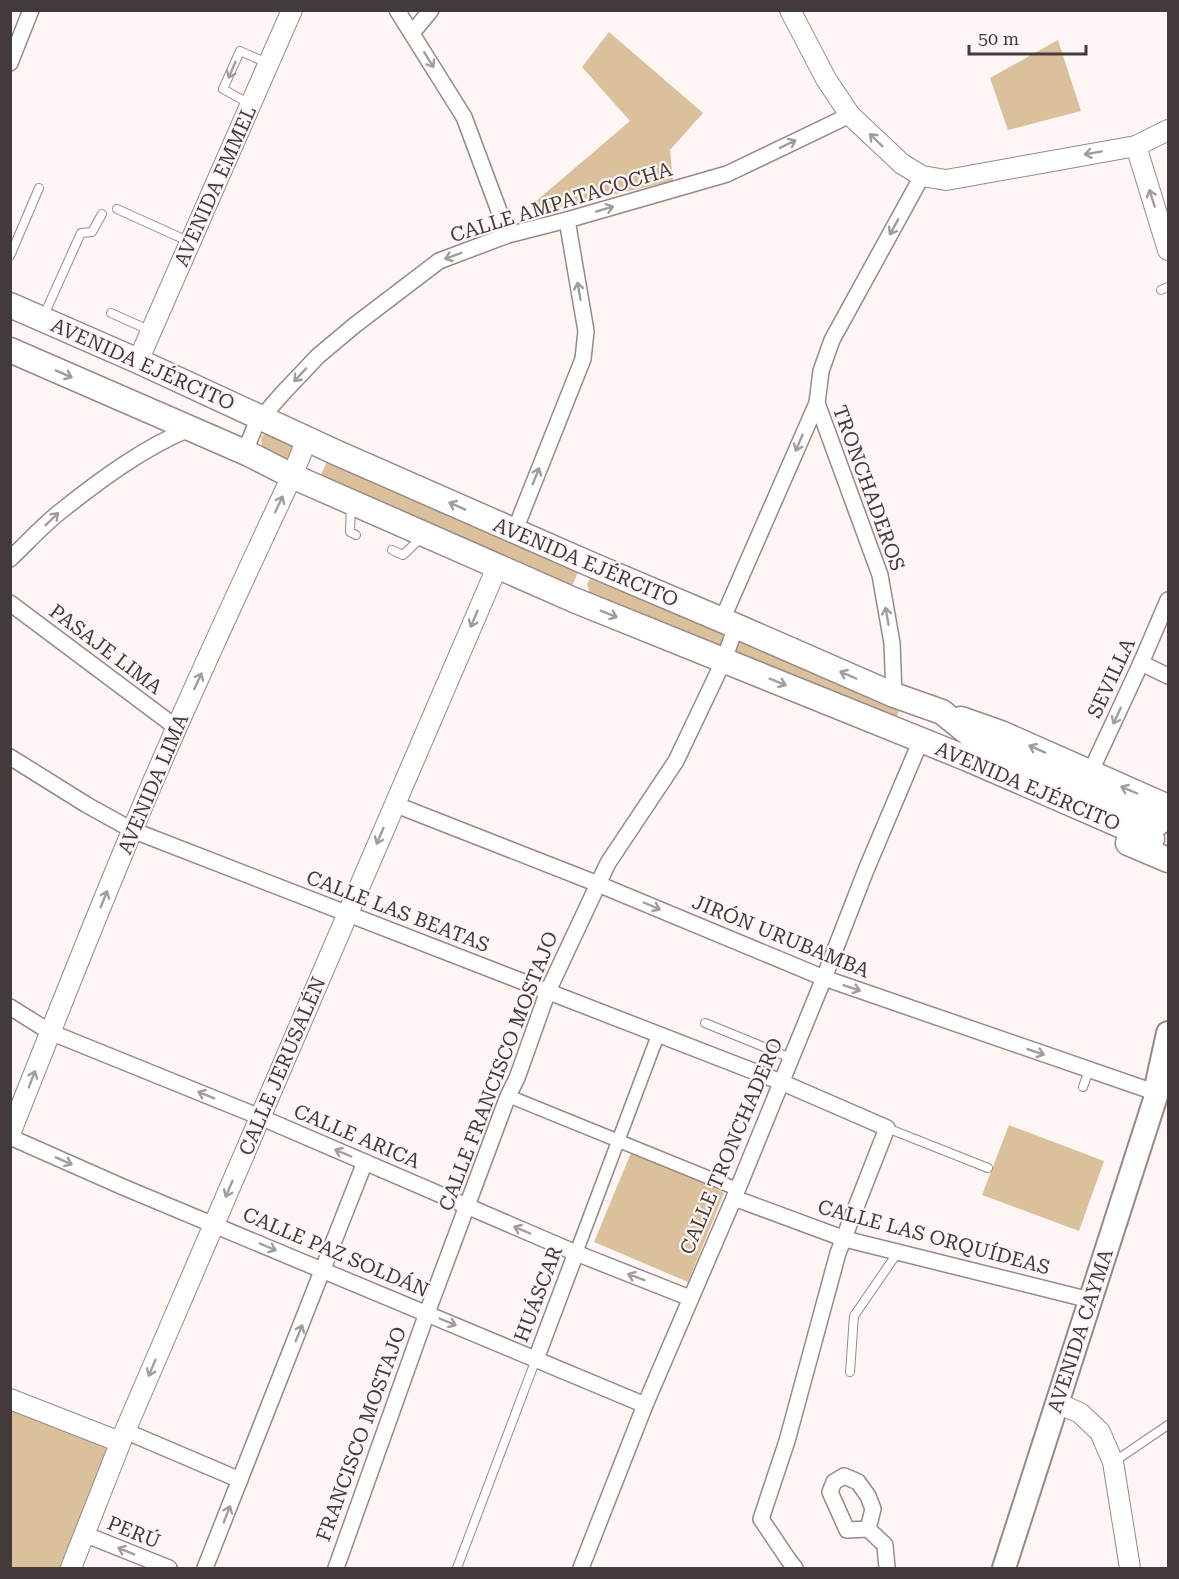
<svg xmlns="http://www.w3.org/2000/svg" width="1179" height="1579" font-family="'Roboto Serif',serif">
<rect width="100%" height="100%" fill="#fdf6f5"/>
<g fill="#dac09b">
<path d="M609,32L703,113L670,150L673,181L536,212L535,202L630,121L582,67Z"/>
<path d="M1058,40L1081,111L1008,130L990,78Z"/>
<path d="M268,431L296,442L291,456C281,462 272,454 262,449L261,437Z"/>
<path d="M329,457L577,568L578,572L573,584L569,585L563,584L321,475Z"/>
<path d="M594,576L729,631L722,650L590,594L587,584L590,579Z"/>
<path d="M742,637L900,709L894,723L734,652L736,640Z"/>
<path d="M1009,1125L1104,1161L1079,1231L982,1195Z"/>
<path d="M633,1148L724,1193L688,1282L594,1242Z"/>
<path d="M11,1399L110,1443L62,1568H11Z"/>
</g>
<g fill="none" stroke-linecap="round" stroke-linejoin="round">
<defs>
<g id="service">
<path d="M250,104L223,89L240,51L267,63"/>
<path d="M117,209L190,242"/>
<path d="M10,256L39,188"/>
<path d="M1161,290L1168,287"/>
<path d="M111,313L151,331"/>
<path d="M44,315L81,233L92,232L102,214"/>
<path d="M351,505L350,532L356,535"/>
<path d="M392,550L403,555L421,538"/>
<path d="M705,1023L791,1058"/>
<path d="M1083,1087L1089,1070"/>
<path d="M887,1128L988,1168"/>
<path d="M850,1372L854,1316L898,1252"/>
<path d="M1115,1461L1168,1425"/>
<path d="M457,1568L536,1359"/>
</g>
<g id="pedestrian">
<path d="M508,1096L737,1189"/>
<path d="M576,1253L658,1035"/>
</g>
<g id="minor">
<path d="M397,10L464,117L508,235"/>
<path d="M412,33L431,10"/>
<path d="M10,63L31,10"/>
<path d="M817,403L880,575L892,643L894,695"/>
<path d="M249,454L248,444L256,424L282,394L318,356L355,325L439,261L508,235L567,220L727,174L850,115"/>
<path d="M515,530L583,359L586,331L567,220"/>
<path d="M10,559C27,543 43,525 61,511C100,480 143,448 189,429"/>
<path d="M10,603L177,728"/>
<path d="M722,620L817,403L821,371L832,340L922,176"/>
<path d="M1141,663L1168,676"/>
<path d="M10,757L87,805L132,830L781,1082L887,1128L838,1253L787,1441L761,1519L788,1559L795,1568"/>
<path d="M1090,773L1141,663L1168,600"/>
<path d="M394,804L598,884L824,978L1157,1093"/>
<path d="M10,1007L50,1032L260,1117L576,1253L690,1298"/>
<path d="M10,1137L123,1187L645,1405"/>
<path d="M734,1198L845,1239L1090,1300"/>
<path d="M536,1359L576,1253"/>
<path d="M125,1431L240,1480"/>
<path d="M868,1529L873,1509L868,1496L858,1482L844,1476L834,1482L830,1492L847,1530L868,1529L885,1545L887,1568"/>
<path d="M84,1534L169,1568"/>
<path d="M205,1568L365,1162"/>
<path d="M336,1568L427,1313L508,1096L517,1078L548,991L608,863L676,761L724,660L736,626"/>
<path d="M581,1568L645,1405L734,1198L824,978L866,870L921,740"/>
</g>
<g id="tertiary">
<path d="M790,10L826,79L850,115L902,164L922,176L946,180L1136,146L1168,130"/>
<path d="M1136,146L1168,250"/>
<path d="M138,361L292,10"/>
<path d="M10,1134C50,1033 90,931 132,831C182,711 237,593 292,476L307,439"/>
<path d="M10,1399L120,1442"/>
<path d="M1057,1403L1080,1413L1100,1432L1113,1462L1130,1568"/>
<path d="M71,1568L125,1431L498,565"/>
</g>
<g id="secondary">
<path d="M1157,1083L1168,1033"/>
<path d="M1004,1568L1157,1093L1168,1069"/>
</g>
<g id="primary">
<path d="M10,305L138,361L335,452L590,564L722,620L894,695L942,712L988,749L1158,823"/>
<path d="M10,350L249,454L292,476L574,600L968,759L1152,839"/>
<path d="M961,719L1001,733L1168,807"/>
<path d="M1128,843L1168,860"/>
</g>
</defs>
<use href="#service" stroke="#988987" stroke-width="10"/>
<use href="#pedestrian" stroke="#988987" stroke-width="15"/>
<use href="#minor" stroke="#988987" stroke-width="18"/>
<use href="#tertiary" stroke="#988987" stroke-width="22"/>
<use href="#secondary" stroke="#988987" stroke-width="26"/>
<use href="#primary" stroke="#988987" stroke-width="27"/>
<use href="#service" stroke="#fff" stroke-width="8"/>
<use href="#pedestrian" stroke="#fff" stroke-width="12"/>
<use href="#minor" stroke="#fff" stroke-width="15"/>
<use href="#tertiary" stroke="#fff" stroke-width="20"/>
<use href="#secondary" stroke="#fff" stroke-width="22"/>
<use href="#primary" stroke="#fff" stroke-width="24"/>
</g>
<defs><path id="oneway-shaft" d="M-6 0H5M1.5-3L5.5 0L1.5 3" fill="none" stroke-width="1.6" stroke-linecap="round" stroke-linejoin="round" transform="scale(1.5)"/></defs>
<g stroke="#a09d9c">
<use href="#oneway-shaft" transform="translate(429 60) rotate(58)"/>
<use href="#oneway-shaft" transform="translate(232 70) rotate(113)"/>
<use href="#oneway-shaft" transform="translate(876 140) rotate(-136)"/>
<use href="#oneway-shaft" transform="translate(788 144) rotate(-26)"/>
<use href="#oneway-shaft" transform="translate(1093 153) rotate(170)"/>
<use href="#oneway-shaft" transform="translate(1152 198) rotate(-108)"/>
<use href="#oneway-shaft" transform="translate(605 209) rotate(-16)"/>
<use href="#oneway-shaft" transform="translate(894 227) rotate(119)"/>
<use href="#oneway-shaft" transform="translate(453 256) rotate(159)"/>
<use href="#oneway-shaft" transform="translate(579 291) rotate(-100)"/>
<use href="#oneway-shaft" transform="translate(64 374) rotate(24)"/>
<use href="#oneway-shaft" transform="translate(300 375) rotate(133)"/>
<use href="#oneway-shaft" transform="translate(799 443) rotate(113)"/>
<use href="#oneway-shaft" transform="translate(536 476) rotate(-68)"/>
<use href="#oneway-shaft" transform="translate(279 504) rotate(-65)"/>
<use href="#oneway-shaft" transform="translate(457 506) rotate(-156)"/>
<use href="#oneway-shaft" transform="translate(52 519) rotate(-44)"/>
<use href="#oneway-shaft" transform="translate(609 614) rotate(22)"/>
<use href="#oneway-shaft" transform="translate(887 616) rotate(-100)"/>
<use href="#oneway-shaft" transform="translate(474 619) rotate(113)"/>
<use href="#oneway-shaft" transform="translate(848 675) rotate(-157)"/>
<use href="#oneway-shaft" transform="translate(198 681) rotate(-65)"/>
<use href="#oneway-shaft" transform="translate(778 682) rotate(22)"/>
<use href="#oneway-shaft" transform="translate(1117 716) rotate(115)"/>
<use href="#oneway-shaft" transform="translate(1037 749) rotate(-156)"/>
<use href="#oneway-shaft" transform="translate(1129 790) rotate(-157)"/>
<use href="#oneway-shaft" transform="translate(380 836) rotate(113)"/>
<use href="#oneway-shaft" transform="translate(104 899) rotate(-68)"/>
<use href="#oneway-shaft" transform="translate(652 906) rotate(23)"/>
<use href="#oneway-shaft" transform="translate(852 988) rotate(19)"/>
<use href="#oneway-shaft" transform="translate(1036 1052) rotate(19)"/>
<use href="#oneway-shaft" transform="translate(32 1079) rotate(-69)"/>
<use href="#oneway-shaft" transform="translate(206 1095) rotate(-158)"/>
<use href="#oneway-shaft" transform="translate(343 1153) rotate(-157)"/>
<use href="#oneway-shaft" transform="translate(64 1161) rotate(24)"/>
<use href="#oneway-shaft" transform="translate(229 1189) rotate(113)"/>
<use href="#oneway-shaft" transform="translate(522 1230) rotate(-157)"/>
<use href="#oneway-shaft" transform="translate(268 1247) rotate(23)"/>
<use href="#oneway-shaft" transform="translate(636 1277) rotate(-159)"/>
<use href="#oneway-shaft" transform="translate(448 1322) rotate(23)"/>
<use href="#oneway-shaft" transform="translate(299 1333) rotate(-68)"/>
<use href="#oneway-shaft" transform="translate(152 1368) rotate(113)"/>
<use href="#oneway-shaft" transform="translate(227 1514) rotate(-69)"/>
<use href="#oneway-shaft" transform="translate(126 1551) rotate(-158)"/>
</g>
<g text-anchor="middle" stroke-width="4.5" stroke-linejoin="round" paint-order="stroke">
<g font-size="20" fill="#423b3a" stroke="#fdf6f5">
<text transform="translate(215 186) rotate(-66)" y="7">AVENIDA EMMEL</text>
<text transform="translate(561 202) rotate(-17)" y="7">CALLE AMPATACOCHA</text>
<text transform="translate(143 364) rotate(24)" y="7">AVENIDA EJÉRCITO</text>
<text transform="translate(869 488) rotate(70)" y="7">TRONCHADEROS</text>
<text transform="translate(586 562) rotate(23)" y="7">AVENIDA EJÉRCITO</text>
<text transform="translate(106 649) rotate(37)" y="7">PASAJE LIMA</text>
<text transform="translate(1111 678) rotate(-65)" y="7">SEVILLA</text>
<text transform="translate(153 784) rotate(-67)" y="7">AVENIDA LIMA</text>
<text transform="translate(1028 786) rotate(23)" y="7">AVENIDA EJÉRCITO</text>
<text transform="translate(398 911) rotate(21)" y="7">CALLE LAS BEATAS</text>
<text transform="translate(781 936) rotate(22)" y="7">JIRÓN URUBAMBA</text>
<text transform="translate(282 1066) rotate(-67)" y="7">CALLE JERUSALÉN</text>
<text transform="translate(498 1071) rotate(-69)" y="7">CALLE FRANCISCO MOSTAJO</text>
<text transform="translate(357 1136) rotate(23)" y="7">CALLE ARICA</text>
<text transform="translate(731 1146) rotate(-67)" y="7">CALLE TRONCHADERO</text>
<text transform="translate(934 1237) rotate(15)" y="7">CALLE LAS ORQUÍDEAS</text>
<text transform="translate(336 1252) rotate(23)" y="7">CALLE PAZ SOLDÁN</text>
<text transform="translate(538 1294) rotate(-69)" y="7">HUÁSCAR</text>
<text transform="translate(1080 1331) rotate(-72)" y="7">AVENIDA CAYMA</text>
<text transform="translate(361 1434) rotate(-70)" y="7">FRANCISCO MOSTAJO</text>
<text transform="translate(134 1532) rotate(22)" y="7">PERÚ</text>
</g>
</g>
<rect width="1179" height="1579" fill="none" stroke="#423b3a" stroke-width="24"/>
<path d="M969 45v9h117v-9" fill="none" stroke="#423b3a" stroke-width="3"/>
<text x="978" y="45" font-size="18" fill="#423b3a" stroke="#fdf6f5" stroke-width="4.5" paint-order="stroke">50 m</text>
</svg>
